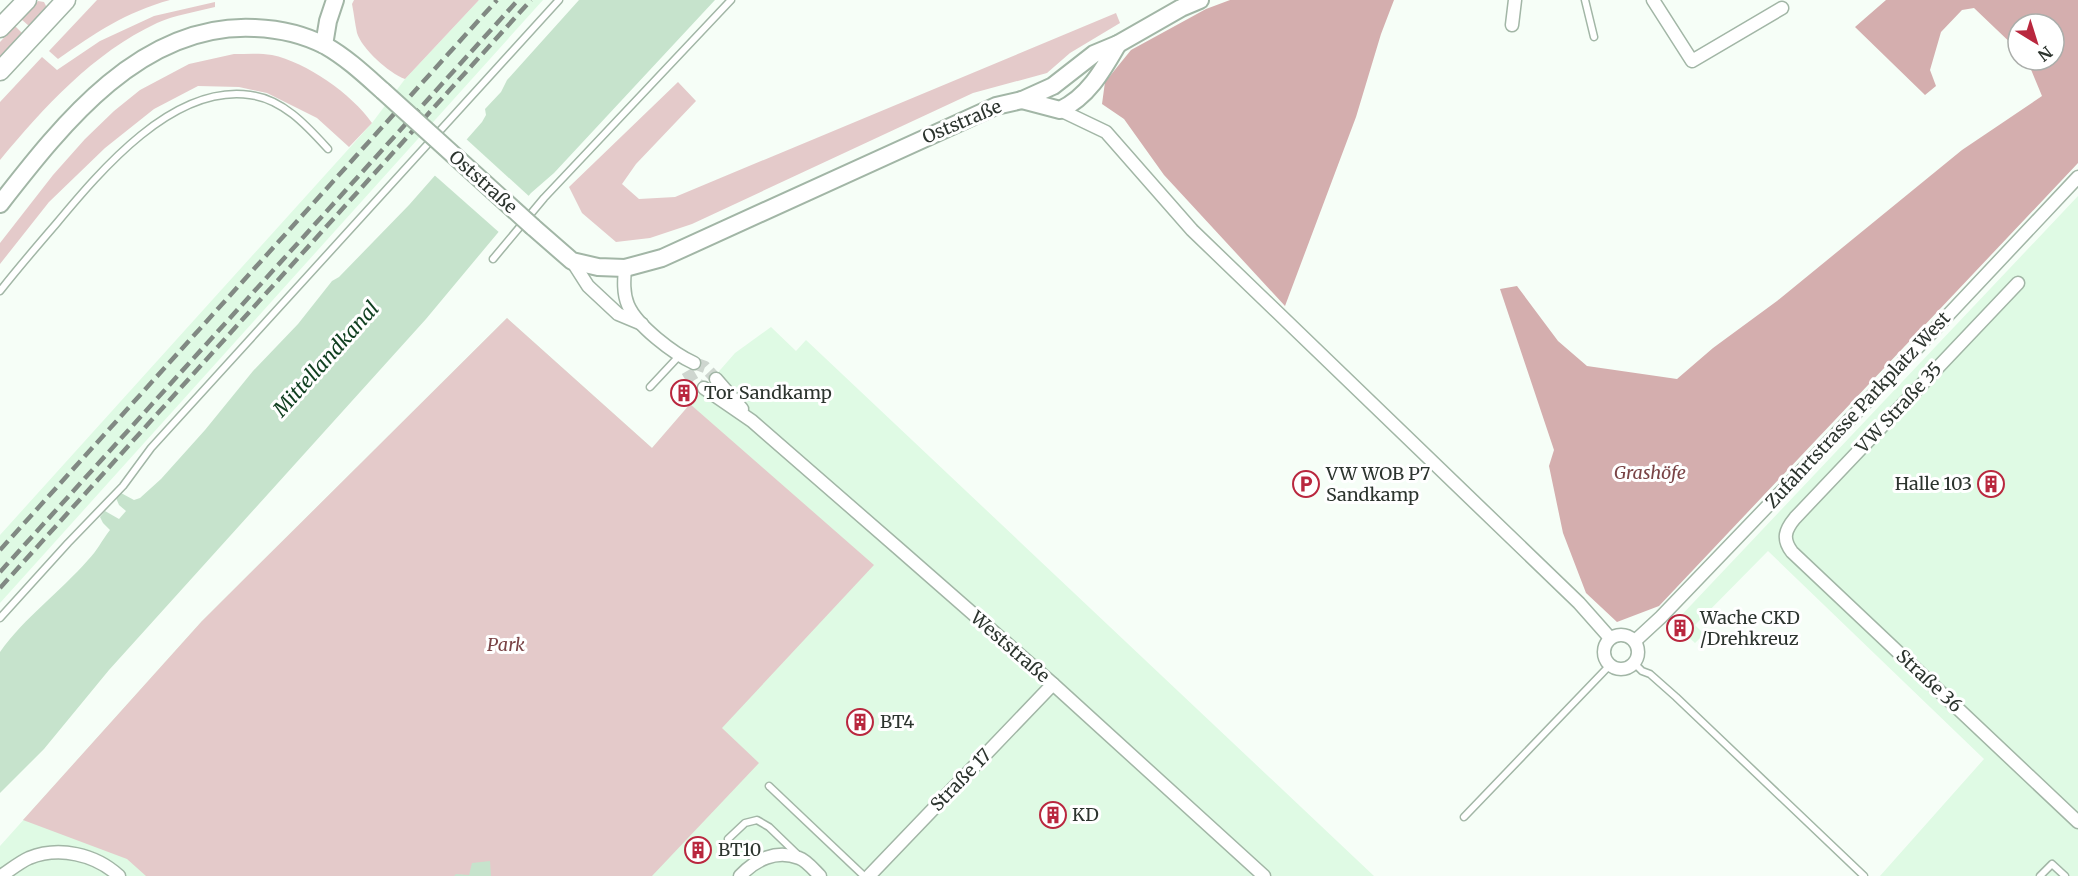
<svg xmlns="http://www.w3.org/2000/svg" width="2078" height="876" font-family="Merriweather,serif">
<rect width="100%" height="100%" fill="#f6fef7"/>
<g fill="#dffae4">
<path d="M479,0H543L0,603V535L372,123L405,79Z"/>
<path d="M2078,196V876H1880L1984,759L1768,551L1695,625L1704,634L1695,643L1682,631L1685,628L1679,623L1677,624L1675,622Z"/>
<path d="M507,318L652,448L735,353L771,327L796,351L806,340L1374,876H0V846L202,621Z"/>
</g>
<g fill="#e4caca">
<path d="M97,0H170C126,12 95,33 58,59L49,51Z"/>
<path d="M354,0H479L405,79C389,73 362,49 357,33C355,24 354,14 352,4Z"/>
<path d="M38,1L44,2L47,8L29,26L21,19Z"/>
<path d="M215,2V7C195,12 175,15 157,23C93,53 44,107 0,160V102L42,57L57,70L100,41L154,16Z"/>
<path d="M1116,13L1120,23L1070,53L1047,73L973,93L692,224L650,238L616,242L582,213L569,187L678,82L696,101L636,164L622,184L639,199L675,197Z"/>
<path d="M15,26L23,34L0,58V42Z"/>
<path d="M234,54C246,54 260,53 272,55C306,62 352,94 372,123L349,147L317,118L267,93L239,87L198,86L154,109L105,148L49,202L0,264V243L53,175L85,139L114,111L140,90L189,64Z"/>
<path d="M507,318L652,448L690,404L874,565L722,728L759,763L652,876H146L127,859L23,820L202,621Z"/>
</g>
<g fill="#d4aeae">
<path d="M1230,0H1394L1381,34L1356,117L1285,306L1164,175L1124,119L1102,104L1105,82L1131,50L1206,9Z"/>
<path d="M1886,0H2078V163L1659,606L1617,622L1586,593L1563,533L1549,466L1554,450L1500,289L1517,286L1558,341L1587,366L1677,379L1713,348L1777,301L1962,150L2042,96L2027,60H2054V24H2018V50L1974,8L1962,10L1941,32L1930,70L1936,86L1925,95L1855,27Z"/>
</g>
<g fill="#c6e3cc">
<path d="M579,0H715L554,173L531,193L426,319L109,670L44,749L0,793V652C25,617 60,592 88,560C97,551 102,540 110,530L103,523L100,517L105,511L119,519L126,511L119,505L116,498L121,493L134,500L140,498L161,479L205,430L253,371L298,324L332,281L339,277L409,205L482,122L486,115L485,109L501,92L507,80Z"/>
<path d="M490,861L491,876H454L456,874L469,875L472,863Z"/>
</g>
<path fill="#f6fef7" d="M464,137L531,198L501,234L432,173Z"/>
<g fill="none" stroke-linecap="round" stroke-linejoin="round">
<g stroke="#ced6cf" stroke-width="12" stroke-dasharray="12 6" stroke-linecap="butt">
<path d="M694,363L705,367L716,379"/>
<path d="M687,371L693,381L704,388"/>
</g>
<defs>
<g id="service">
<path d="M1585,0L1594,37"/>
<path d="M493,259L544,198L731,0"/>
<path d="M0,291C18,268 37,246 56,224C101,170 173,84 250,95C283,99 307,126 328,149"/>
<path d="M650,387L679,356"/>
<path d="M0,618L68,543L123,486L151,448L559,0"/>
<path d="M1634,663L1642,671L1650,674L1676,697L1864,876"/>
<path d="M769,786L864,876"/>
<path d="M1464,817L1610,665"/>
<path d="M728,839L745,823L757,820L769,827L798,855"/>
<path d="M2040,876L2052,864L2065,876"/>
</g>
<g id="minor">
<path d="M1653,0L1692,61L1782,8"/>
<path d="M1512,25L1515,0"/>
<path d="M1060,110L1106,132L1192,230L1579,603L1610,638"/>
<path d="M572,261L588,286L618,314L642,324"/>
<path d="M625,268C624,280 623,293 628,305C637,326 674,354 694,363"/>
<path d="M2018,283L1795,518C1785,530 1782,539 1792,552L2078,822"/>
<path d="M716,379L742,409"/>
<path d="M704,388L752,421L899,549L1053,684L1264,876"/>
<circle cx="1621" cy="652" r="17"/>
<path d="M1635,641L1661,617L1807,465L2078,177"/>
<path d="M1,876C10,870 20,862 29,858C59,846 95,854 119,876"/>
<path d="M740,876C755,860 776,849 799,858C806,860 814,870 820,876"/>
<path d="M869,876L1053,684"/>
</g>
<g id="tertiary">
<path d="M324,45L328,21L335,0"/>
<path d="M1022,100L1060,110C1088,97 1103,70 1118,44"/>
<path d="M0,204C63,123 142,22 255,28C279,29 305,35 326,46C347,58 365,75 383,91"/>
<path d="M533,227L572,261L598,267L625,268L662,258L996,106L1022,100L1053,86L1094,54L1118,44L1181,8L1200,0"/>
</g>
<g id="secondary">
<path d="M0,28L27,0"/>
<path d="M0,71L66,0"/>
</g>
</defs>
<use href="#service" stroke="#a2b6a6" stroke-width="9"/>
<use href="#minor" stroke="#a2b6a6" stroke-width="15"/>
<use href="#tertiary" stroke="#a2b6a6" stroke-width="20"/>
<use href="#secondary" stroke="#a2b6a6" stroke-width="21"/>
<use href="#service" stroke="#fff" stroke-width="6"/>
<use href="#minor" stroke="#fff" stroke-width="12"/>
<use href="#tertiary" stroke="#fff" stroke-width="16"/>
<use href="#secondary" stroke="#fff" stroke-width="18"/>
<g stroke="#818983" stroke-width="4.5" stroke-dasharray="12 6" stroke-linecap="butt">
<path d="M0,550L497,0"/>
<path d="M0,572L518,0"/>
<path d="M0,588L531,0"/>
</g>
<defs>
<path id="tertiary-bridge" d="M383,91L533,227"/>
</defs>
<use href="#tertiary-bridge" stroke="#a2b6a6" stroke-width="20" stroke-linecap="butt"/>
<use href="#tertiary-bridge" stroke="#fff" stroke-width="16"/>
</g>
<defs>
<symbol id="building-ring" viewBox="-11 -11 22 22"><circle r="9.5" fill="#fff" stroke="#b9273e" stroke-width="1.5"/><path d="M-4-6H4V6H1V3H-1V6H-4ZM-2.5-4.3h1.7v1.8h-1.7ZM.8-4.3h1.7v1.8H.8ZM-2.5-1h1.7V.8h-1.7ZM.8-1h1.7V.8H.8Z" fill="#b9273e"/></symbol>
<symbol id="parking-ring" viewBox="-11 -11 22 22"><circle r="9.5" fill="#fff" stroke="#b9273e" stroke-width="1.5"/><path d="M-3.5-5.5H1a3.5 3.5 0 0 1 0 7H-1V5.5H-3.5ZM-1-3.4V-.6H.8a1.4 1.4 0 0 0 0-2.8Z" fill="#b9273e"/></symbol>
</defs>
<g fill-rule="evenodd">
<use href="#building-ring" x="669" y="378" width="30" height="30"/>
<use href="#parking-ring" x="1291" y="469" width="30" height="30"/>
<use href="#building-ring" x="1976" y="469" width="30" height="30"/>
<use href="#building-ring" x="1665" y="613" width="30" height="30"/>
<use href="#building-ring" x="845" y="707" width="30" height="30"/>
<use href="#building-ring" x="1038" y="800" width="30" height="30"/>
<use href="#building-ring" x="683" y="835" width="30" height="30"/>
</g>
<g text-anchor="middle" stroke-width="6" stroke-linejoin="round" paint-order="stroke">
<g font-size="18" fill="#2c342e" stroke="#fff">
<text transform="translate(962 122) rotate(-23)" y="6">Oststraße</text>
<text transform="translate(483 182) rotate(42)" y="6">Oststraße</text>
<text transform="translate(1899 408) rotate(-47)" y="6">VW Straße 35</text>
<text transform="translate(1858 410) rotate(-47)" y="6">Zufahrtstrasse Parkplatz West</text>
<text transform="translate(1010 647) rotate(41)" y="6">Weststraße</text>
<text transform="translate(1929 681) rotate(43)" y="6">Straße 36</text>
<text transform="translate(961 780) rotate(-46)" y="6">Straße 17</text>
</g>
<g font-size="18" fill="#2c342e" stroke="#fff" text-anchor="start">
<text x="704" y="399">Tor Sandkamp</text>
<text x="1326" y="480">VW WOB P7<tspan x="1326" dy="21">Sandkamp</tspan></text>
<text x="1972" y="490" text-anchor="end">Halle 103</text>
<text x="1700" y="624">Wache CKD<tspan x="1700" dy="21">/Drehkreuz</tspan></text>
<text x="880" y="728">BT4</text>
<text x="1072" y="821">KD</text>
<text x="718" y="856">BT10</text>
</g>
<g font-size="18" font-style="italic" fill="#7a4446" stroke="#fff">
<text x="1650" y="479">Grashöfe</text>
<text x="506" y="651">Park</text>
</g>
<g font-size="20" font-style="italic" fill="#103f20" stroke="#fff">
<text transform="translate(326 359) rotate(-48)" y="7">Mittellandkanal</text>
</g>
</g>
<g transform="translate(2036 42) rotate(142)"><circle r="28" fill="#ffffff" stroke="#abaeab" stroke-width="1.5"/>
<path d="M0-4.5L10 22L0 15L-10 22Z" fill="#b9273e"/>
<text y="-9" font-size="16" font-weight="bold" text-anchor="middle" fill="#2c342e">N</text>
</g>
</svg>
